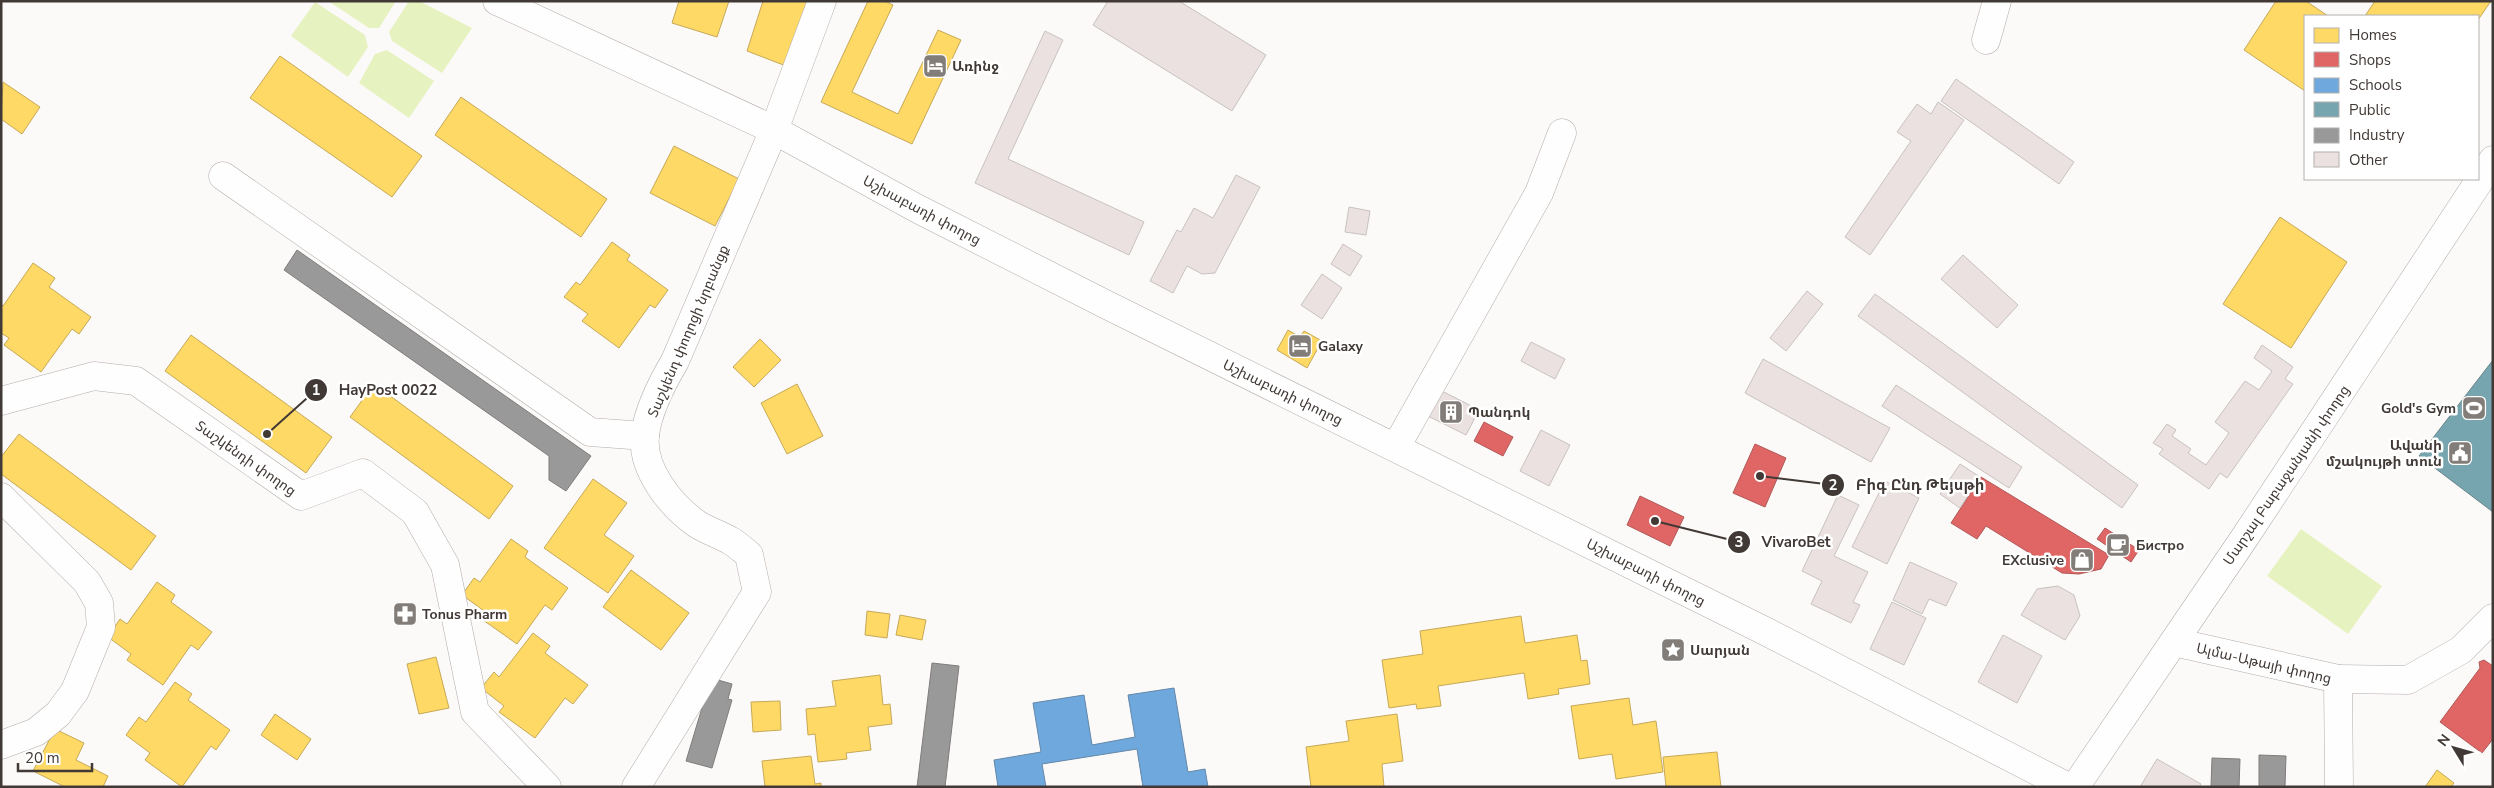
<svg xmlns="http://www.w3.org/2000/svg" width="2494" height="788" font-family="'Nunito Sans','Noto Sans Armenian',sans-serif">
<rect width="100%" height="100%" fill="#fcfaf8"/>
<g fill="#e7f2c1">
<path d="M328,1H396L379,28H369Z"/>
<path d="M409,1H419L472,28L442,73L392,41L389,32Z"/>
<path d="M315,2L365,35L368,47L348,77L291,36Z"/>
<path d="M387,50L434,81L409,118L359,83L375,54Z"/>
<path d="M2301,529L2382,586L2348,634L2267,576Z"/>
</g>
<g fill="#ffd966" stroke="#c6a957">
<path d="M679,1H729L717,37L672,23Z"/>
<path d="M763,1H808L786,66L747,51Z"/>
<path d="M868,1H885L893,5L852,92L898,114L938,30L961,40L912,144L821,102Z"/>
<path d="M2276,1H2306L2328,16H2305V91L2244,50Z"/>
<path d="M2375,1H2491L2478,20V16H2365Z"/>
<path d="M280,56L422,156L392,197L250,98Z"/>
<path d="M3,82L40,107L22,134L1,119Z"/>
<path d="M461,97L607,199L581,237L435,135Z"/>
<path d="M674,146L739,179L715,226L650,193Z"/>
<path d="M2280,217L2347,262L2291,348L2223,304Z"/>
<path d="M612,242L630,255L627,260L668,290L655,308L650,305L619,348L582,321L588,314L564,297L576,282L580,285Z"/>
<path d="M33,263L55,278L49,287L91,317L79,334L72,329L41,372L4,345L9,338L1,333V304L3,306Z"/>
<path d="M1288,330L1300,337L1304,331L1322,341L1307,368L1277,350Z"/>
<path d="M191,335L332,437L306,473L165,371Z"/>
<path d="M760,339L781,360L754,387L733,367Z"/>
<path d="M374,384L513,486L489,519L350,417Z"/>
<path d="M797,384L823,436L787,454L761,403Z"/>
<path d="M19,434L156,536L131,570L1,474V457Z"/>
<path d="M593,479L627,503L604,535L634,556L608,593L544,548Z"/>
<path d="M511,539L528,551L525,557L568,588L552,610L545,605L517,644L483,620L487,613L462,595L474,578L480,582Z"/>
<path d="M631,570L689,613L661,650L603,607Z"/>
<path d="M157,582L175,595L171,602L212,632L198,650L191,645L163,685L127,660L131,654L108,637L120,619L127,624Z"/>
<path d="M867,611L890,614L887,638L865,635Z"/>
<path d="M900,615L926,620L922,640L896,635Z"/>
<path d="M1521,616L1525,643L1577,635L1581,661L1587,660L1590,684L1558,689L1559,694L1528,699L1524,673L1438,686L1441,706L1417,709L1416,704L1389,708L1382,660L1423,654L1420,631Z"/>
<path d="M533,633L550,646L545,653L588,685L573,704L565,698L535,738L499,712L504,706L481,688L494,672L499,677Z"/>
<path d="M436,657L449,708L419,714L407,664Z"/>
<path d="M880,675L883,705L890,704L892,724L868,727L871,750L846,753L847,759L818,762L815,734L808,735L806,709L836,706L832,681Z"/>
<path d="M175,682L192,694L188,700L230,730L216,750L211,746L182,787L145,760L150,753L126,735L139,717L146,722Z"/>
<path d="M1629,698L1633,725L1656,721L1663,772L1616,779L1612,754L1579,759L1571,706Z"/>
<path d="M780,701L781,730L753,732L751,702Z"/>
<path d="M275,714L311,739L297,760L261,735Z"/>
<path d="M1397,714L1403,761L1382,764L1384,787H1311L1306,747L1349,741L1346,721Z"/>
<path d="M55,729L84,743L76,760L108,776L103,787H65L33,771Z"/>
<path d="M1717,752L1721,787H1666L1663,757Z"/>
<path d="M811,756L815,784L821,783V787H765L762,761Z"/>
<path d="M2437,770L2454,783L2451,787H2425Z"/>
</g>
<g fill="#e06666" stroke="#b05857">
<path d="M1484,422L1513,437L1503,456L1474,441Z"/>
<path d="M1755,444L1786,458L1765,507L1733,493Z"/>
<path d="M1981,477L2109,555L2101,569L2079,574L2062,573L1986,526L1977,539L1951,523Z"/>
<path d="M1640,496L1684,517L1670,546L1627,525Z"/>
<path d="M2105,528L2139,550L2131,562L2097,539Z"/>
<path d="M2484,660L2493,666V739L2482,753L2440,722L2480,668L2479,662Z"/>
</g>
<path fill="#6fa8dc" stroke="#6187aa" d="M1174,688L1188,772L1205,769L1208,787H1143L1137,749L1042,764L1046,787H998L994,760L1041,752L1033,703L1084,695L1092,745L1135,737L1128,695Z"/>
<path fill="#76a5af" stroke="#66858a" d="M2493,360V512L2419,456Z"/>
<g fill="#999" stroke="#7f7c7b">
<path d="M297,250L591,456L566,491L549,480V456L284,270Z"/>
<path d="M932,663L959,666L945,787H917Z"/>
<path d="M711,678L732,684L728,699L732,700L712,768L686,761Z"/>
<path d="M2259,755L2286,756L2285,787H2259Z"/>
<path d="M2212,758L2240,759L2239,787H2211Z"/>
</g>
<g fill="#ebe1e1" stroke="#c7c1c0">
<path d="M1108,1H1179L1266,55L1232,111L1093,25Z"/>
<path d="M1045,31L1063,40L1008,159L1144,222L1129,255L975,183Z"/>
<path d="M1956,79L2074,162L2059,184L1941,101Z"/>
<path d="M1938,102L1964,120L1870,255L1845,237L1911,141L1897,132L1917,104L1931,114Z"/>
<path d="M1236,175L1260,187L1215,273L1202,274L1187,266L1173,293L1150,281L1177,230L1181,232L1194,208L1213,218Z"/>
<path d="M1349,207L1370,211L1366,235L1345,232Z"/>
<path d="M1343,244L1362,256L1350,276L1331,264Z"/>
<path d="M1963,255L2018,305L1997,328L1941,279Z"/>
<path d="M1322,274L1342,288L1322,319L1301,305Z"/>
<path d="M1807,291L1823,304L1786,351L1770,338Z"/>
<path d="M1875,294L2138,485L2122,508L1858,316Z"/>
<path d="M1531,342L1565,359L1555,379L1521,361Z"/>
<path d="M2262,345L2293,367L2285,379L2293,384L2227,478L2220,473L2209,489L2159,454L2163,449L2153,443L2167,424L2176,430L2172,436L2191,449L2188,453L2206,465L2229,433L2215,422L2245,381L2259,390L2272,371L2254,358Z"/>
<path d="M1763,359L1890,428L1871,462L1745,393Z"/>
<path d="M1896,385L2022,467L2009,488L1882,406Z"/>
<path d="M1436,388L1479,410L1466,435L1424,414Z"/>
<path d="M1541,430L1570,445L1549,486L1520,471Z"/>
<path d="M1960,464L1980,477L1960,508L1940,494Z"/>
<path d="M1885,481L1919,498L1887,564L1852,547Z"/>
<path d="M1838,495L1859,505L1834,556L1868,572L1853,602L1860,605L1851,623L1811,604L1822,581L1802,571Z"/>
<path d="M1910,562L1957,583L1946,606L1929,599L1922,614L1893,600Z"/>
<path d="M2058,586L2074,595L2080,616L2065,640L2021,615L2037,589Z"/>
<path d="M1892,602L1926,618L1904,665L1870,649Z"/>
<path d="M2003,635L2042,656L2017,703L1978,682Z"/>
<path d="M2157,759L2201,784L2199,787H2140Z"/>
</g>
<g fill="none" stroke-linecap="round" stroke-linejoin="round">
<defs>
<g id="minor">
<path d="M1986,40L1997,1"/>
<path d="M223,176L590,432L645,436"/>
<path d="M1,401L94,376L136,381L301,496L363,473L415,512L445,565L475,712L547,787"/>
<path d="M1396,447L1539,193L1562,133"/>
<path d="M1,497L87,582L99,603L101,627L75,691L58,714L36,732L1,745"/>
<path d="M2338,679L2408,680L2461,650L2493,618"/>
<path d="M636,787L757,592L749,555C744,551 738,545 731,541C721,535 708,531 697,524C671,506 641,469 645,435C648,410 662,383 675,361L774,130L822,1"/>
</g>
<g id="tertiary">
<path d="M497,1L774,130L918,209L1107,305L1763,630L2068,787"/>
<path d="M2174,642L2338,679L2339,787"/>
</g>
<path id="secondary" d="M2075,787L2245,537L2493,160"/>
</defs>
<use href="#minor" stroke="#b1acaa" stroke-width="29"/>
<use href="#tertiary" stroke="#b1acaa" stroke-width="29"/>
<use href="#secondary" stroke="#b1acaa" stroke-width="29"/>
<use href="#minor" stroke="#fffefe" stroke-width="28"/>
<use href="#tertiary" stroke="#fffefe" stroke-width="28"/>
<use href="#secondary" stroke="#fffefe" stroke-width="28"/>
</g>
<defs>
<symbol id="hotel-square" viewBox="-11 -11 22 22"><rect x="-9" y="-9" width="18" height="18" rx="4" fill="#827d79" stroke="#fff"/><path d="M-6-4.5h1.5V1H6V5H4.5V3h-9V5H-6ZM-4 0a1.8 1.8 0 1 1 3.6 0ZM.5 0V-2.5h3Q6-2.5 6 0Z" fill="#fff"/></symbol>
<symbol id="stadium-square" viewBox="-11 -11 22 22"><rect x="-9" y="-9" width="18" height="18" rx="4" fill="#827d79" stroke="#fff"/><path d="M0-5a6.5 5 0 1 0 0 10a6.5 5 0 1 0 0-10ZM-3.5-1.8h7v3.6h-7Z" fill="#fff"/></symbol>
<symbol id="building-square" viewBox="-11 -11 22 22"><rect x="-9" y="-9" width="18" height="18" rx="4" fill="#827d79" stroke="#fff"/><path d="M-4-6H4V6H1V3H-1V6H-4ZM-2.5-4.3h1.7v1.8h-1.7ZM.8-4.3h1.7v1.8H.8ZM-2.5-1h1.7V.8h-1.7ZM.8-1h1.7V.8H.8Z" fill="#fff"/></symbol>
<symbol id="civic-square" viewBox="-11 -11 22 22"><rect x="-9" y="-9" width="18" height="18" rx="4" fill="#827d79" stroke="#fff"/><path d="M-.6-6.5H3V-4.5H.6V-3L4-1V1h2V6H-6V1h2V-1L-.6-3ZM-1.2 2.5V6h2.4V2.5Z" fill="#fff"/></symbol>
<symbol id="cafe-square" viewBox="-11 -11 22 22"><rect x="-9" y="-9" width="18" height="18" rx="4" fill="#827d79" stroke="#fff"/><path d="M-5.5-4.5H6V0H3Q3 3.5 0 3.5H-2.5Q-5.5 3.5-5.5 0ZM3-3.2v2h1.7v-2ZM-6 4.5H4V6H-6Z" fill="#fff"/></symbol>
<symbol id="shop-square" viewBox="-11 -11 22 22"><rect x="-9" y="-9" width="18" height="18" rx="4" fill="#827d79" stroke="#fff"/><path d="M-5-2.5h2.3a2.7 3.5 0 0 1 5.4 0H5L5.5 6h-11ZM-1.5-2.5h3a1.5 2.3 0 0 0-3 0Z" fill="#fff"/></symbol>
<symbol id="pharmacy-square" viewBox="-11 -11 22 22"><rect x="-9" y="-9" width="18" height="18" rx="4" fill="#827d79" stroke="#fff"/><path d="M-2-6h4v4h4v4h-4v4h-4v-4h-4v-4h4Z" fill="#fff"/></symbol>
<symbol id="sight-square" viewBox="-11 -11 22 22"><rect x="-9" y="-9" width="18" height="18" rx="4" fill="#827d79" stroke="#fff"/><path d="M0-6L1.8-2.2L6-1.7L2.9 1.2L3.7 5.4L0 3.3L-3.7 5.4L-2.9 1.2L-6-1.7L-1.8-2.2Z" fill="#fff"/></symbol>
</defs>
<g fill-rule="evenodd">
<use href="#hotel-square" x="921" y="52" width="28" height="28"/>
<use href="#hotel-square" x="1286" y="332" width="28" height="28"/>
<use href="#stadium-square" x="2460" y="394" width="28" height="28"/>
<use href="#building-square" x="1437" y="398" width="28" height="28"/>
<use href="#civic-square" x="2446" y="439" width="28" height="28"/>
<use href="#cafe-square" x="2104" y="531" width="28" height="28"/>
<use href="#shop-square" x="2068" y="546" width="28" height="28"/>
<use href="#pharmacy-square" x="391" y="600" width="28" height="28"/>
<use href="#sight-square" x="1659" y="636" width="28" height="28"/>
</g>
<g text-anchor="middle" stroke-width="5" stroke-linejoin="round" paint-order="stroke">
<g font-size="14" font-weight="bold" fill="#413935" stroke="#fff" text-anchor="start">
<text x="952" y="71">Առինջ</text>
<text x="1318" y="351">Galaxy</text>
<text x="2456" y="413" text-anchor="end">Gold's Gym</text>
<text x="1468" y="417">Պանդոկ</text>
<text x="2442" y="450" text-anchor="end">Ավանի<tspan x="2442" dy="16">մշակույթի տուն</tspan></text>
<text x="2136" y="550">Бистро</text>
<text x="2064" y="565" text-anchor="end">EXclusive</text>
<text x="422" y="619">Tonus Pharm</text>
<text x="1690" y="655">Սարյան</text>
</g>
<g font-size="14" fill="#413935" stroke="#fff">
<text transform="translate(922 210) rotate(28)" y="5">Աշխաբադի փողոց</text>
<text transform="translate(688 331) rotate(-67)" y="5">Տաշկենդ փողոցի նրբանցք</text>
<text transform="translate(1283 392) rotate(26)" y="5">Աշխաբադի փողոց</text>
<text transform="translate(246 458) rotate(35)" y="5">Տաշկենդի փողոց</text>
<text transform="translate(2286 475) rotate(-56)" y="5">Մարշալ Բաբաջանյանի փողոց</text>
<text transform="translate(1646 572) rotate(27)" y="5">Աշխաբադի փողոց</text>
<text transform="translate(2264 663) rotate(13)" y="5">Ալմա-Աթայի փողոց</text>
</g>
</g>
<path fill="none" stroke="#413935" stroke-width="2" d="M267 434L316 390M1760 476L1833 485M1655 521L1739 542"/>
<g fill="#413935" stroke="#fff" stroke-width="2">
<circle cx="267" cy="434" r="5"/>
<circle cx="1760" cy="476" r="5"/>
<circle cx="1655" cy="521" r="5"/>
<circle cx="316" cy="390" r="12"/>
<circle cx="1833" cy="485" r="12"/>
<circle cx="1739" cy="542" r="12"/>
</g>
<g font-size="15" text-anchor="middle" font-weight="bold" fill="#fff">
<text x="316" y="395">1</text>
<text x="1833" y="490">2</text>
<text x="1739" y="547">3</text>
</g>
<g font-size="15" text-anchor="middle" font-weight="bold" fill="#413935" stroke="#fff" stroke-width="5" stroke-linejoin="round" paint-order="stroke">
<text x="388" y="395">HayPost 0022</text>
<text x="1920" y="490">Բիգ Ընդ Թեյսթի</text>
<text x="1796" y="547">VivaroBet</text>
</g>
<rect width="2494" height="788" fill="none" stroke="#413935" stroke-width="5"/>
<rect x="2304" y="15" width="175" height="165" fill="#ffffff" stroke="#b3b0ae"/>
<rect x="2314" y="28" width="25" height="15" fill="#ffd966" stroke="#b3b0ae"/>
<text x="2349" y="40" font-size="15" fill="#413935">Homes</text>
<rect x="2314" y="52" width="25" height="15" fill="#e06666" stroke="#b3b0ae"/>
<text x="2349" y="65" font-size="15" fill="#413935">Shops</text>
<rect x="2314" y="78" width="25" height="15" fill="#6fa8dc" stroke="#b3b0ae"/>
<text x="2349" y="90" font-size="15" fill="#413935">Schools</text>
<rect x="2314" y="102" width="25" height="15" fill="#76a5af" stroke="#b3b0ae"/>
<text x="2349" y="115" font-size="15" fill="#413935">Public</text>
<rect x="2314" y="128" width="25" height="15" fill="#999999" stroke="#b3b0ae"/>
<text x="2349" y="140" font-size="15" fill="#413935">Industry</text>
<rect x="2314" y="152" width="25" height="15" fill="#ebe1e1" stroke="#b3b0ae"/>
<text x="2349" y="165" font-size="15" fill="#413935">Other</text>
<g transform="translate(2454 748) rotate(307)" stroke="#ffffff" stroke-width="4" paint-order="stroke">
<path d="M0-4L9 19L0 12L-9 19Z" fill="#413935"/>
<text y="-8" font-size="14" font-weight="bold" text-anchor="middle" fill="#413935">N</text>
</g>
<path d="M18 763v8h74v-8" fill="none" stroke="#413935" stroke-width="2.5"/>
<text x="25" y="763" font-size="15" fill="#413935" stroke="#ffffff" stroke-width="4" paint-order="stroke">20 m</text>
</svg>
